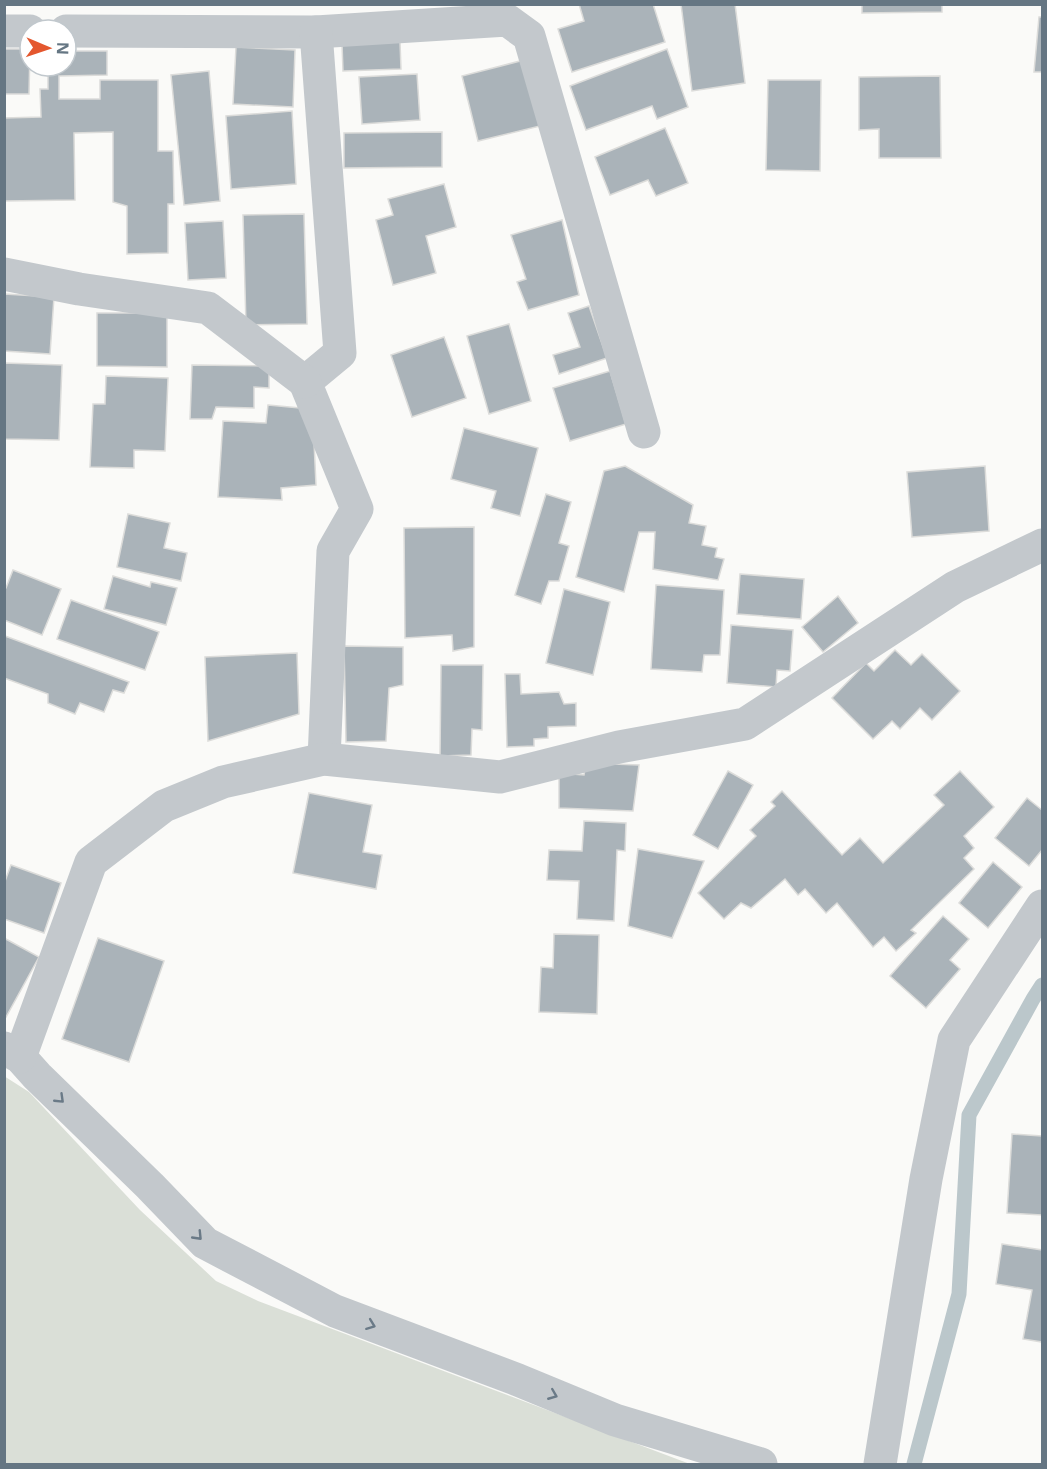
<svg xmlns="http://www.w3.org/2000/svg" width="1047" height="1469" font-family="'Noto Sans',sans-serif">
<rect width="100%" height="100%" fill="#fafaf8"/>
<path fill="#dadfd7" d="M4,1076L29,1092L140,1210L216,1281L258,1301L690,1464H5Z"/>
<g fill="none" stroke-linecap="round" stroke-linejoin="round">
<path stroke="#bbc7cb" stroke-width="15" d="M914,1464L959,1294L969,1115L1033,999L1042,985"/>
</g>
<g fill="#aab3b9" stroke="#dcdcda" stroke-width="1.5">
<path d="M579,4H653L665,42L572,72L558,29L584,21Z"/>
<path d="M681,4H735L745,83L692,91Z"/>
<path d="M862,4H942V12L862,13Z"/>
<path d="M1039,17H1042V72H1034Z"/>
<path d="M400,42L401,69L343,71L342,44Z"/>
<path d="M236,47L295,50L293,107L233,104Z"/>
<path d="M4,49H30L29,94H4Z"/>
<path d="M667,49L688,107L657,119L652,106L586,130L570,86Z"/>
<path d="M66,51H107V75L59,76V99H100V80H158V151H173L174,204H168V253L127,254V206L113,202V132L74,133L75,200L4,201V118L41,117L40,89H48V66H66Z"/>
<path d="M524,60L540,126L478,141L462,76Z"/>
<path d="M209,71L220,201L184,205L171,75Z"/>
<path d="M417,74L420,120L362,124L359,77Z"/>
<path d="M940,76L941,158H879V129L859,130V77Z"/>
<path d="M768,80H821L820,171L766,170Z"/>
<path d="M292,111L296,184L231,189L226,116Z"/>
<path d="M665,128L688,183L656,196L648,180L610,195L595,157Z"/>
<path d="M442,132V167L344,168V133Z"/>
<path d="M444,184L456,227L426,236L436,273L393,285L376,220L393,215L388,199Z"/>
<path d="M304,214L307,324L246,325L243,215Z"/>
<path d="M562,220L579,295L528,310L517,282L526,279L511,235Z"/>
<path d="M223,221L226,278L188,280L185,223Z"/>
<path d="M4,294L54,297L50,354L4,351Z"/>
<path d="M589,306L607,358L559,374L553,355L580,347L568,313Z"/>
<path d="M97,313H167V367L97,366Z"/>
<path d="M509,324L531,401L489,414L467,336Z"/>
<path d="M444,337L466,398L412,417L391,355Z"/>
<path d="M4,363L62,365L59,440L4,439Z"/>
<path d="M192,365L269,366V388L254,387V408L216,407L212,419H190Z"/>
<path d="M610,371L626,424L570,441L553,388Z"/>
<path d="M106,376L168,378L165,451L134,450V468L90,467L93,404H105Z"/>
<path d="M268,405L300,408L314,442L316,485L281,488L282,500L218,497L223,421L266,423Z"/>
<path d="M464,428L538,448L520,516L491,508L496,491L451,479Z"/>
<path d="M625,466L693,505L689,523L706,526L702,545L717,548L715,557L724,559L718,580L653,569L655,532H639L624,592L576,577L604,471Z"/>
<path d="M985,466L989,531L912,537L907,472Z"/>
<path d="M546,494L571,502L559,543L569,546L559,581H549L541,604L515,595Z"/>
<path d="M128,514L170,523L164,548L187,553L181,581L117,567Z"/>
<path d="M474,527V647L453,651L452,635L405,638L404,528Z"/>
<path d="M13,570L61,589L42,635L4,620V588H6Z"/>
<path d="M740,574L804,579L801,619L737,614Z"/>
<path d="M113,576L150,587L151,582L177,588L166,625L104,609Z"/>
<path d="M656,585L724,590L720,655H704L702,672L651,669Z"/>
<path d="M564,589L610,602L593,675L546,663Z"/>
<path d="M838,596L858,623L823,652L802,627Z"/>
<path d="M71,600L159,632L145,670L57,639Z"/>
<path d="M731,625L793,630L790,671L777,670L776,687L727,683Z"/>
<path d="M5,636L129,682L124,693L113,690L104,712L80,703L75,714L48,703V694L4,678Z"/>
<path d="M344,646L403,647V685L389,688L386,741L346,742Z"/>
<path d="M895,650L911,665L922,654L960,691L932,720L920,708L900,729L892,721L873,739L832,698L866,663L874,671Z"/>
<path d="M297,653L299,714L208,741L205,657Z"/>
<path d="M441,665H483L482,730L472,729L471,755L440,756Z"/>
<path d="M505,674H520L521,694L559,692L564,704L576,703V726L548,727V738L534,739V746L507,747Z"/>
<path d="M586,763L639,765L633,811L559,808V773L584,775Z"/>
<path d="M728,771L753,785L718,849L693,835Z"/>
<path d="M960,771L994,807L964,836L974,848L964,858L974,869L911,930L916,933L896,951L884,937L873,947L837,903L826,913L805,889L798,895L785,879L751,908L741,903L724,919L698,893L756,836L750,830L775,806L771,802L782,791L842,855L860,838L883,863L944,805L934,795Z"/>
<path d="M309,793L372,805L363,852L382,855L376,889L293,873Z"/>
<path d="M1027,798L1042,810V850L1029,866L995,838Z"/>
<path d="M584,821L626,823L625,851L617,850L614,921L577,919L579,881L547,880L549,850L582,851Z"/>
<path d="M638,849L704,861L672,938L628,926Z"/>
<path d="M993,862L1022,887L988,928L959,903Z"/>
<path d="M11,865L61,883L44,933L4,919V884Z"/>
<path d="M943,916L969,939L950,960L960,969L926,1008L890,976Z"/>
<path d="M554,934L599,935L597,1014L539,1012L541,967L553,968Z"/>
<path d="M4,938L39,957L6,1017L4,1016Z"/>
<path d="M98,938L164,961L129,1062L62,1039Z"/>
<path d="M1012,1134L1042,1136V1215L1007,1213Z"/>
<path d="M1002,1244L1042,1250V1342L1023,1339L1032,1290L996,1284Z"/>
</g>
<g fill="none" stroke-linecap="round" stroke-linejoin="round">
<g stroke="#c3c8cc" stroke-width="33">
<path d="M4,31H30"/>
<path d="M66,31L316,32L507,20L529,36L644,432"/>
<path d="M316,32L340,353L305,382L357,509L333,551L324,759"/>
<path d="M4,274L79,289L208,308L305,382"/>
<path d="M4,1048L20,1057L37,1076L150,1186L205,1243L335,1311L518,1380L615,1420L761,1464"/>
<path d="M20,1057L91,862L164,806L223,782L324,759L500,777L619,747L745,724L955,587L1042,545"/>
<path d="M880,1464L926,1179L954,1040L1042,906"/>
</g>
</g>
<defs><path id="oneway-chevron" d="M-2-3.5L2.5 0L-2 3.5" fill="none" stroke-width="1.6" stroke-linecap="round" stroke-linejoin="round" transform="scale(1.5)"/></defs>
<g stroke="#6a7a87">
<use href="#oneway-chevron" transform="translate(60 1099) rotate(44)"/>
<use href="#oneway-chevron" transform="translate(198 1236) rotate(46)"/>
<use href="#oneway-chevron" transform="translate(371 1325) rotate(21)"/>
<use href="#oneway-chevron" transform="translate(553 1395) rotate(22)"/>
</g>
<rect width="1047" height="1469" fill="none" stroke="#657683" stroke-width="12"/>
<g transform="translate(48 48) rotate(92)"><circle r="28" fill="#ffffff" stroke="#c1c8cd" stroke-width="1.5"/>
<path d="M0-4.5L10 22L0 15L-10 22Z" fill="#e4572e"/>
<text y="-9" font-size="16" font-weight="bold" text-anchor="middle" fill="#657683">N</text>
</g>
</svg>
